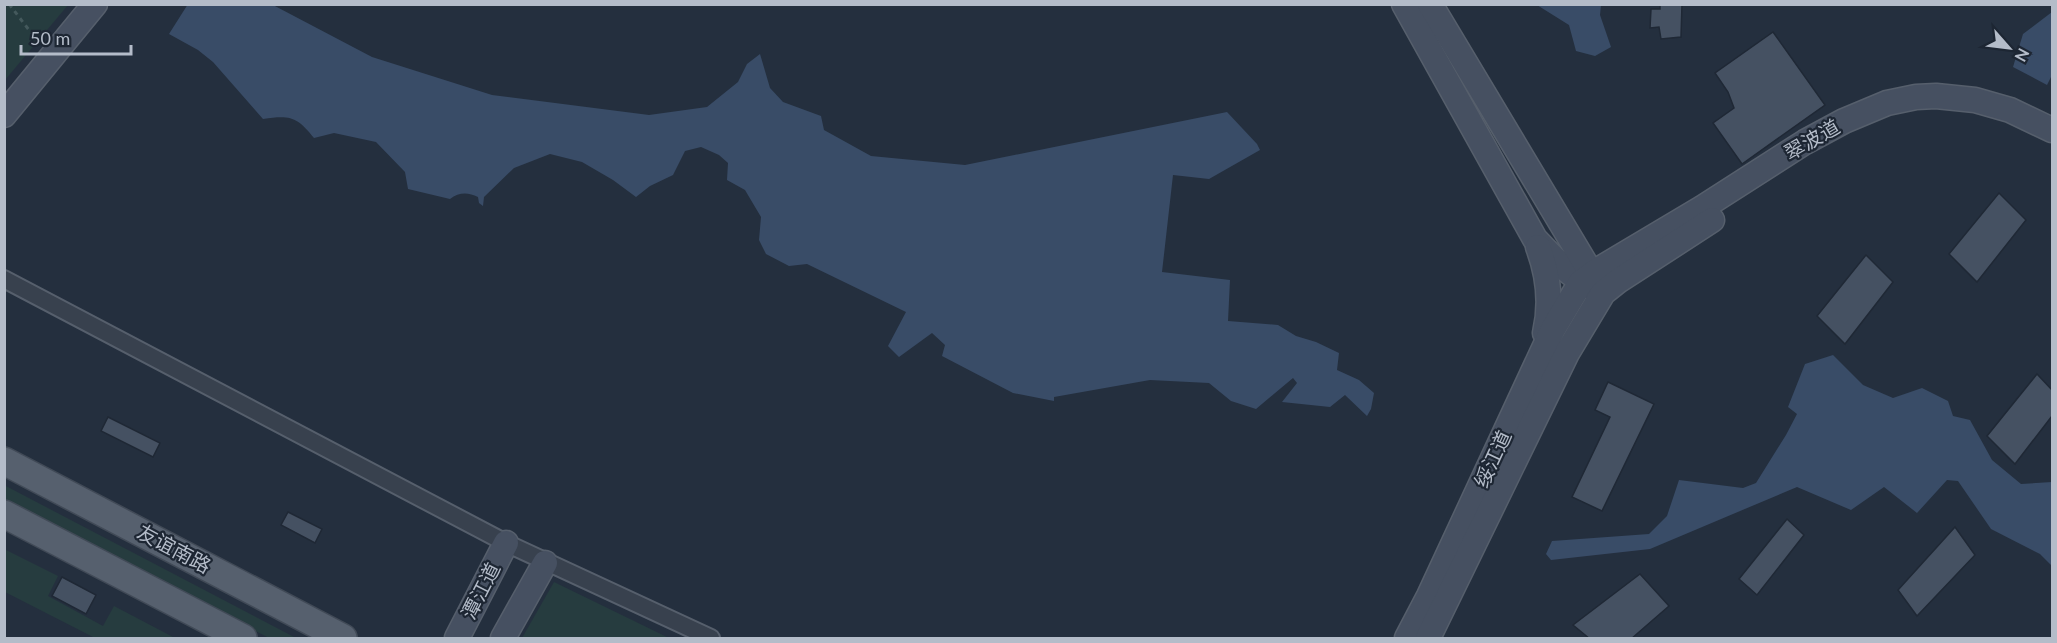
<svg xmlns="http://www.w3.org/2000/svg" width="2057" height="643" font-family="Lato,'Noto Sans SC',sans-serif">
<rect width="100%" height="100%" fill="#242f3e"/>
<g fill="#263c3f">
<path d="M5,4L68,5L5,80L4,5Z"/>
<path d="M4,485L296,638H269L5,500Z"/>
<path d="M4,549L58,576L48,596L103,626L114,606L175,638H95L5,592Z"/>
<path d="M554,582L669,638H522Z"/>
</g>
<g fill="#394c67">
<path d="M188,4L273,5L372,57L492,95L649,115L707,107L738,82L747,64L760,54L770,88L783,102L821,116L824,130L871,156L965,165L1227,112L1257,144L1260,150L1209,179L1173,175L1162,272L1230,280L1228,321L1278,325L1296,336L1316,342L1339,353L1337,370L1359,380L1374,393L1371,409L1367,416L1345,395L1330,407L1282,402L1297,383L1293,378L1256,409L1231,401L1209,383L1150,380L1054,397V401L1013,393L942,356L945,345L932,333L899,357L888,346L906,312L807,264L789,266L766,254L759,240L761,217L745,190L727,180L728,163L719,155L701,147L685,151L673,175L650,186L636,197L613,180L582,162L550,154L514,168L484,197L483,206L479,203L478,197C468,192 459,192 450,199L408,189L405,172L376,142L334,133L314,138C297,117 291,115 263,119L213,62L198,50L169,34Z"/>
<path d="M1537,5H1601L1600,15L1611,47L1595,56L1576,51L1569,25Z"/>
<path d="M2052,12V75L2047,85L2013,67L2023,34Z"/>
<path d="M1833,355L1863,385L1893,398L1922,388L1948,401L1953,416L1970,420L1992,460L2021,484L2052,482V566L2040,554L1991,529L1958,481L1947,480L1917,513L1884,487L1851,510L1797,487L1650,549L1551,560L1546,554L1552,541L1649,534L1667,516L1679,480L1743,488L1756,483L1786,435L1797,414L1788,407L1805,364Z"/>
</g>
<g fill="#455162" stroke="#1f2835" stroke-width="1.5">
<path d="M1660,4H1682L1681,37L1661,39L1659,27L1650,28L1651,9H1660Z"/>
<path d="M1773,32L1825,105L1742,164L1713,123L1734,108L1728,92L1715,73Z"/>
<path d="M1999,193L2026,220L1977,282L1949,254Z"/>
<path d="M1866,255L1893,282L1845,344L1817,316Z"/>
<path d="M2037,374L2052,390V416L2015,464L1987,436Z"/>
<path d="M1608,382L1654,404L1602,511L1572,497L1610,417L1595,410Z"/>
<path d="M108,417L160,443L153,457L101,431Z"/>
<path d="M288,512L322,529L315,543L281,525Z"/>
<path d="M1787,519L1804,535L1757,595L1739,579Z"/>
<path d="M1955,527L1975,555L1917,616L1898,590Z"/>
<path d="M1640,574L1669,606L1631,639H1590L1573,625Z"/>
<path d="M62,577L96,595L86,614L52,596Z"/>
</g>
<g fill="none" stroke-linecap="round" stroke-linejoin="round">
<defs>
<path id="street" d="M4,279L506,543L711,638"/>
<g id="secondary">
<path d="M1404,4L1535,239C1553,258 1570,276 1593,288"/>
<path d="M1430,4L1600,288"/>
<path d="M4,115L95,4"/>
<path d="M1538,247C1549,276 1552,303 1545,333"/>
<path d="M457,638L506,543"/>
<path d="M503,638L545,563"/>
<path d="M1407,638L1429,596L1553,329L1581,282L1593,273L1702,208L1805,142L1844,121L1887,103L1916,97L1936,96L1975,100L2010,110L2052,130"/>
<path d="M1428,638L1567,353L1603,293L1618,281L1712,220"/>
</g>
<g id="primary">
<path d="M4,461L343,638"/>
<path d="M4,514L243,638"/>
</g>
</defs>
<use href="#street" stroke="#565f6c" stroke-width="20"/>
<use href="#secondary" stroke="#565f6c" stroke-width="27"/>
<use href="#primary" stroke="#414a57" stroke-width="30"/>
<path stroke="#44595c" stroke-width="3" stroke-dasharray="4.5 4.5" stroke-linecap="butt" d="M9,4L39,43"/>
<use href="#street" stroke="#38414e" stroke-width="16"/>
<use href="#secondary" stroke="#465061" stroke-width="24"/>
<use href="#primary" stroke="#56606e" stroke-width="27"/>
</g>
<g text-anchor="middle" stroke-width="4.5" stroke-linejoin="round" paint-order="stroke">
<g font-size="20" fill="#b4bcc9" stroke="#1d2633">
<text transform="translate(1812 140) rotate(-30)" y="7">翠波道</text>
<text transform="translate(1493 459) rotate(-65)" y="7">绥江道</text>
<text transform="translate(174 549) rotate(28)" y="7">友谊南路</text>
<text transform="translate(481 591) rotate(-63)" y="7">潭江道</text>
</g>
</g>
<rect width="2057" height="643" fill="none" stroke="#b4bcc9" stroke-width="12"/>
<g transform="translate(2009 48) rotate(118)" stroke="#1d2633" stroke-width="4.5" paint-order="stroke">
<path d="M0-4.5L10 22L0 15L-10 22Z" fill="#b4bcc9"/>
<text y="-9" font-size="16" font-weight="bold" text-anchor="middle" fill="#b4bcc9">N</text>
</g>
<path d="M21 45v9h110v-9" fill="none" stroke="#b4bcc9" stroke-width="3"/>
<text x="30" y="45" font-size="18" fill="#b4bcc9" stroke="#1d2633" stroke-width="4.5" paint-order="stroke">50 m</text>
</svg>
